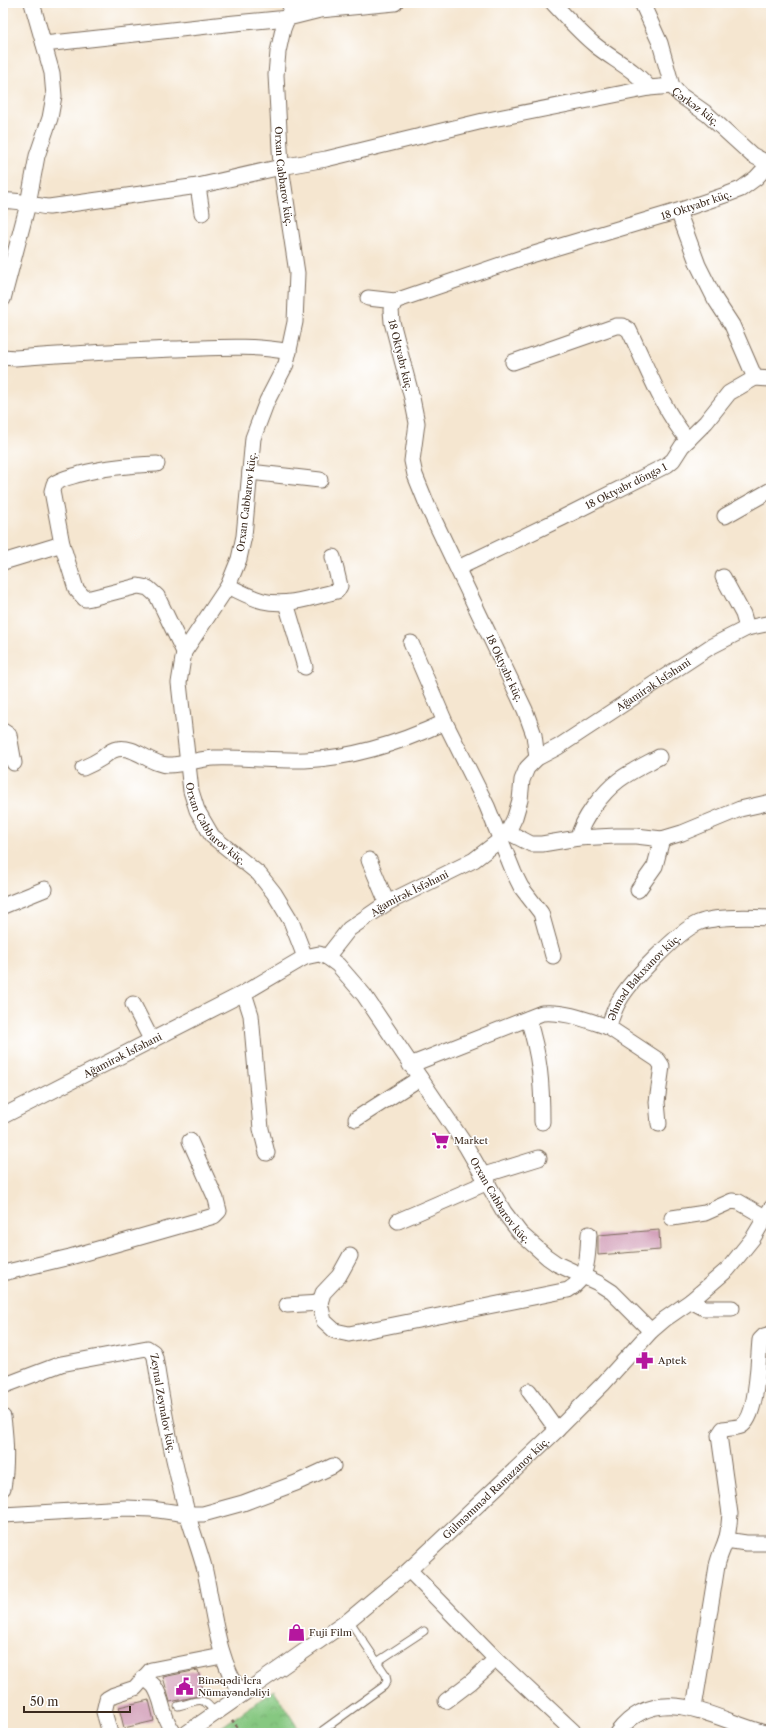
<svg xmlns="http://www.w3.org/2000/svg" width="774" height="1736" font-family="'Libre Caslon Text',serif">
<defs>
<pattern id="park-crowns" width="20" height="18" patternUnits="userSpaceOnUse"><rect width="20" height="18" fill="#86c881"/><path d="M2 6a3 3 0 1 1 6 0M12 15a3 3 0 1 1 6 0" fill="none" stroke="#6fa369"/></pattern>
</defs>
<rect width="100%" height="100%" fill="#fff"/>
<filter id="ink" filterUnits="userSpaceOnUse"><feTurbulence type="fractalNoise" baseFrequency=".025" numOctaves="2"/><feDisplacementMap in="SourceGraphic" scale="8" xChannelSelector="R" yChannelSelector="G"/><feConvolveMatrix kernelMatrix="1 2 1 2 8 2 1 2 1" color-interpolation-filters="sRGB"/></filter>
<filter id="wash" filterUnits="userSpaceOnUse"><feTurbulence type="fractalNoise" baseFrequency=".012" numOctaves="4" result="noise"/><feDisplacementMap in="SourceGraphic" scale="16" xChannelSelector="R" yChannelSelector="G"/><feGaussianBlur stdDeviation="0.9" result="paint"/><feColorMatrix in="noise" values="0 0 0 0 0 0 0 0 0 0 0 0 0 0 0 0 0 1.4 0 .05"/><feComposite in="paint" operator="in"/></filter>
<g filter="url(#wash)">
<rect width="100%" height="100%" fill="#f5e6d0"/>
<path fill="url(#park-crowns)" stroke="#607950" d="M274,1690L301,1733H213Z"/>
<g id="blocks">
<g fill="#d4a3bb">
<path d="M659,1230L660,1250L598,1255V1235Z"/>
<path d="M198,1670L203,1695L170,1702L163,1677Z"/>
<path d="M149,1700L154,1721L124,1728L119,1707Z"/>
</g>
</g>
</g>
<g filter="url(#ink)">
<use href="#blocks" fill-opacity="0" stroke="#7c6c5c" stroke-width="1"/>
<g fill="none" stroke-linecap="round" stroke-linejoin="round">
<defs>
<g id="service">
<path d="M377,1662L424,1631"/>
<path d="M178,1706C199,1701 201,1694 215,1713"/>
<path d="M323,1730L384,1686L387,1681L386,1675L349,1620"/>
</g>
<g id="minor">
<path id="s1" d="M293,3L283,29L278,52L276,75L281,167L297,273L295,322L286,364L267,401L253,438L244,536L239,559L228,586L184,652L179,683L191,791L197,810L212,836L259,874L274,893L291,921L305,957"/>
<path d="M553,3C567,18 580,33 595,45C613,60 635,69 649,88"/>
<path id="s2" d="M642,3L660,43L672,86L680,95L707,114L752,155L771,165"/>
<path d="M44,44L235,23L288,18L320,10L395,3"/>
<path d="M198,186L202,213"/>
<path d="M3,201C19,199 33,206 49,207L198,186L281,167L326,159L483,121L649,88L672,86"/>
<path d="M678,211L698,265L715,299L732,325L755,378"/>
<path d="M368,298L395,301"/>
<path d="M3,299L28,204L37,156L50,118L54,96L52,73L32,3"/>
<path d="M3,357L15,358C67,354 120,351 173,349C212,348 251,344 289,352"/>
<path d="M513,362L616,326H623L629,330C647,367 662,409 688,440"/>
<path d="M157,464C130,465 106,467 80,474C71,477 62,478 54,484L52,491L62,544L76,589L85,599L91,598L138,586L148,588L157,596L184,652"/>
<path d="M250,472L320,480"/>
<path d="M725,516L771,490"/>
<path d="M3,562L62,544"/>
<path id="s3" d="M458,568L562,518L667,465L673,460L682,446L706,422L729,393L755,378L771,379"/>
<path d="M723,577L743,614L747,628"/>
<path d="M228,586C239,591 251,598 263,601C287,607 313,597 337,591L340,586L333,557"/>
<path d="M286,603L305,667"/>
<path d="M411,643L445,722"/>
<path d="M3,731L9,735L14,763"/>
<path id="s4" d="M537,758L534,735L525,710L428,507L415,475L412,461L417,423L412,398L392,322L391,310L395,301L521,258L678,211L728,194L741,189L756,178L769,164"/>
<path d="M83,768C90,765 96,762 102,758C107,754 111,750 117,749C135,745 150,765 168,765C184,765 198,759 214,758C244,757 275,761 305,760C353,758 402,742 445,722L487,806L514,873L521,887L541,913L553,956"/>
<path d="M508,832L531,844H542L578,838L616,836H636L662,839L682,833L740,809L771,802"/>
<path d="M578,838C582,819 603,792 619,780C631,771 646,764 659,757"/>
<path d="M369,860L387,903"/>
<path d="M638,890L655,866L662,839"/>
<path d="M3,906L45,889"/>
<path id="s5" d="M327,957L349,929L387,903L474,860L500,840L508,832L515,817L520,800L522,780L527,768L537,758L558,747L710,647L747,628L771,623"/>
<path d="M244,993L251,1015L261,1129L267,1153"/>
<path d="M133,1004L152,1041"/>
<path d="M528,1019C540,1056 542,1084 542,1122"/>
<path d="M608,1027L658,1060L662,1066L657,1102L659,1124"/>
<path id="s6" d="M410,1065L542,1013C565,1011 587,1020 608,1027C612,1018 614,1009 619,1001C629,982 679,931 698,923C714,916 753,917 771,918"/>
<path id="s7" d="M3,1116L244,993L305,957L319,954L327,957L338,965L364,995L466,1146L504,1212L520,1233L547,1257L557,1264L598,1283L612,1292L651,1331"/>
<path d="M356,1119L420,1078"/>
<path d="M484,1175L539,1158"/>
<path d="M672,1218L705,1213L732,1201L739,1202L765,1217"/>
<path d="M398,1221L488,1182"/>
<path d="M350,1256L339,1276L323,1293L320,1303L324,1321L335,1331L349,1334L568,1290C590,1278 587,1255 589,1234"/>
<path d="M3,1273L70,1257L214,1216L219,1211L216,1199L190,1141"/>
<path d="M691,1301L704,1308H732"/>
<path d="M287,1305L320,1303"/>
<path id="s8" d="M3,1386L61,1364L147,1348L153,1352L155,1357C163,1409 173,1461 187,1512C192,1531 199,1548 204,1567C214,1610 216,1656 241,1694"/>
<path d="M529,1391L557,1430"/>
<path d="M3,1417C6,1440 7,1465 3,1488"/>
<path d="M3,1515L126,1508L151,1509L187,1514H203L243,1503L296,1483L333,1466"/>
<path d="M726,1540L746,1543H771"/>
<path d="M409,1570L496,1659L575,1733"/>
<path d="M144,1677C147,1680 151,1683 154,1686C164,1700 161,1717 174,1733"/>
<path d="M446,1701L471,1682L496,1659"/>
<path d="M694,1708L717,1566C719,1556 723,1549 726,1540C729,1532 729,1522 730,1514L719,1435L723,1429C729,1428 736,1428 741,1426C758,1418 758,1358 760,1340L764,1336L771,1334"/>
<path d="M110,1733L104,1712L107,1699L114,1695L135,1688L151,1670L222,1656"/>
<path id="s9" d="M187,1733L349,1620L409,1570L557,1430L603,1384L651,1331L665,1319L691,1301L728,1269L753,1238L771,1208"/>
<path d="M617,1733C658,1679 715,1720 765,1733"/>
</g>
</defs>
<use href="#service" stroke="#7c6c5c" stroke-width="9"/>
<use href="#minor" stroke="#7c6c5c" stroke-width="17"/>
<path stroke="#7c6c5c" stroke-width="2.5" stroke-dasharray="3 3" stroke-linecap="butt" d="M232,1720L242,1733"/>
<use href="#service" stroke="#fff" stroke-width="7"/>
<use href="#minor" stroke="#fff" stroke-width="15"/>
</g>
</g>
<defs>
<symbol id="supermarket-bare" viewBox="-9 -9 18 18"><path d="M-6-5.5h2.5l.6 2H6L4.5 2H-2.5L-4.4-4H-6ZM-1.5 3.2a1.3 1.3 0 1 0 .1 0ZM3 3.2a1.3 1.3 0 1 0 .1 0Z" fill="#b5179e" stroke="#fff" stroke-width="2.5" paint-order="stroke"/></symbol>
<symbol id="pharmacy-bare" viewBox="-9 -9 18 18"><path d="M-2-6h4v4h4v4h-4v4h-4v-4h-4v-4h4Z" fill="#b5179e" stroke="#fff" stroke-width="2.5" paint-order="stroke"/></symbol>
<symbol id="shop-bare" viewBox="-9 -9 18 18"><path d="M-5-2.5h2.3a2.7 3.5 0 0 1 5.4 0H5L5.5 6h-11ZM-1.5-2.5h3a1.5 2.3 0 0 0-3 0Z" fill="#b5179e" stroke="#fff" stroke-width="2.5" paint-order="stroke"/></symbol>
<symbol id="civic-bare" viewBox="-9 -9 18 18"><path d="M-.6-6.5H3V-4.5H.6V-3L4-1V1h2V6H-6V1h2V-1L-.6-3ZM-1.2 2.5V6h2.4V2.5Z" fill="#b5179e" stroke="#fff" stroke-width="2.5" paint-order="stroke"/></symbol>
</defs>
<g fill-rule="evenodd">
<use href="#supermarket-bare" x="428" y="1128" width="25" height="25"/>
<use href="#pharmacy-bare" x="632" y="1348" width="25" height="25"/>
<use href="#shop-bare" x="284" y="1620" width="25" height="25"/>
<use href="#civic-bare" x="172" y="1674" width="25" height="25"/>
</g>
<g text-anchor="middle" stroke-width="3" stroke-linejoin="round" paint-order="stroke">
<g font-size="10" fill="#3b2a1e" stroke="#fff">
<text dy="4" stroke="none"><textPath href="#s2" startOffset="120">Çərkəz küç.</textPath></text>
<text dy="4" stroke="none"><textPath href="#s1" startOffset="176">Orxan Cabbarov küç.</textPath></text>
<text dy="4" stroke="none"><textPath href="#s4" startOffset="804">18 Oktyabr küç.</textPath></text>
<text transform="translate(401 355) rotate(76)" y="4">18 Oktyabr küç.</text>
<text dy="4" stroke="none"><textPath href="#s3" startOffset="187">18 Oktyabr döngə 1</textPath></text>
<text transform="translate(246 502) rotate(-83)" y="4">Orxan Cabbarov küç.</text>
<text transform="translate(505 668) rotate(65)" y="4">18 Oktyabr küç.</text>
<text dy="4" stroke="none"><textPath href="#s5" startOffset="442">Ağamirək İsfəhani</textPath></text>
<text dy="4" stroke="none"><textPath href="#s1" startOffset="859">Orxan Cabbarov küç.</textPath></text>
<text dy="4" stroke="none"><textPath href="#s5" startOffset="106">Ağamirək İsfəhani</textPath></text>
<text dy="4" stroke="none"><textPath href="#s6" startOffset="272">Əhməd Bakıxanov küç.</textPath></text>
<text dy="4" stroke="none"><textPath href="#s7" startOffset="134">Ağamirək İsfəhani</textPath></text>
<text dy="4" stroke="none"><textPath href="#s7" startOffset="664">Orxan Cabbarov küç.</textPath></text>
<text dy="4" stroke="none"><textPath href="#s8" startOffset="209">Zeynal Zeynalov küç.</textPath></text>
<text dy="4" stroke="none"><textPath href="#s9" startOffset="395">Gülməmməd Ramazanov küç.</textPath></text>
</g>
<g font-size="10" fill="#3b2a1e" stroke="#fff" text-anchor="start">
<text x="454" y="1144">Market</text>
<text x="658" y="1364">Aptek</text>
<text x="309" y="1636">Fuji Film</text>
<text x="198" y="1684">Binəqədi İcra<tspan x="198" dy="12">Nümayəndəliyi</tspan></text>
</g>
</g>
<rect width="774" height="1736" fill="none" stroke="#fff" stroke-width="16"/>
<path d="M24 1706v6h106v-6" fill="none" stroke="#3b2a1e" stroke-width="2"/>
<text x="30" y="1706" font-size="12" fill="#3b2a1e" stroke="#ffffff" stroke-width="3" paint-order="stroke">50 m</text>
</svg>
